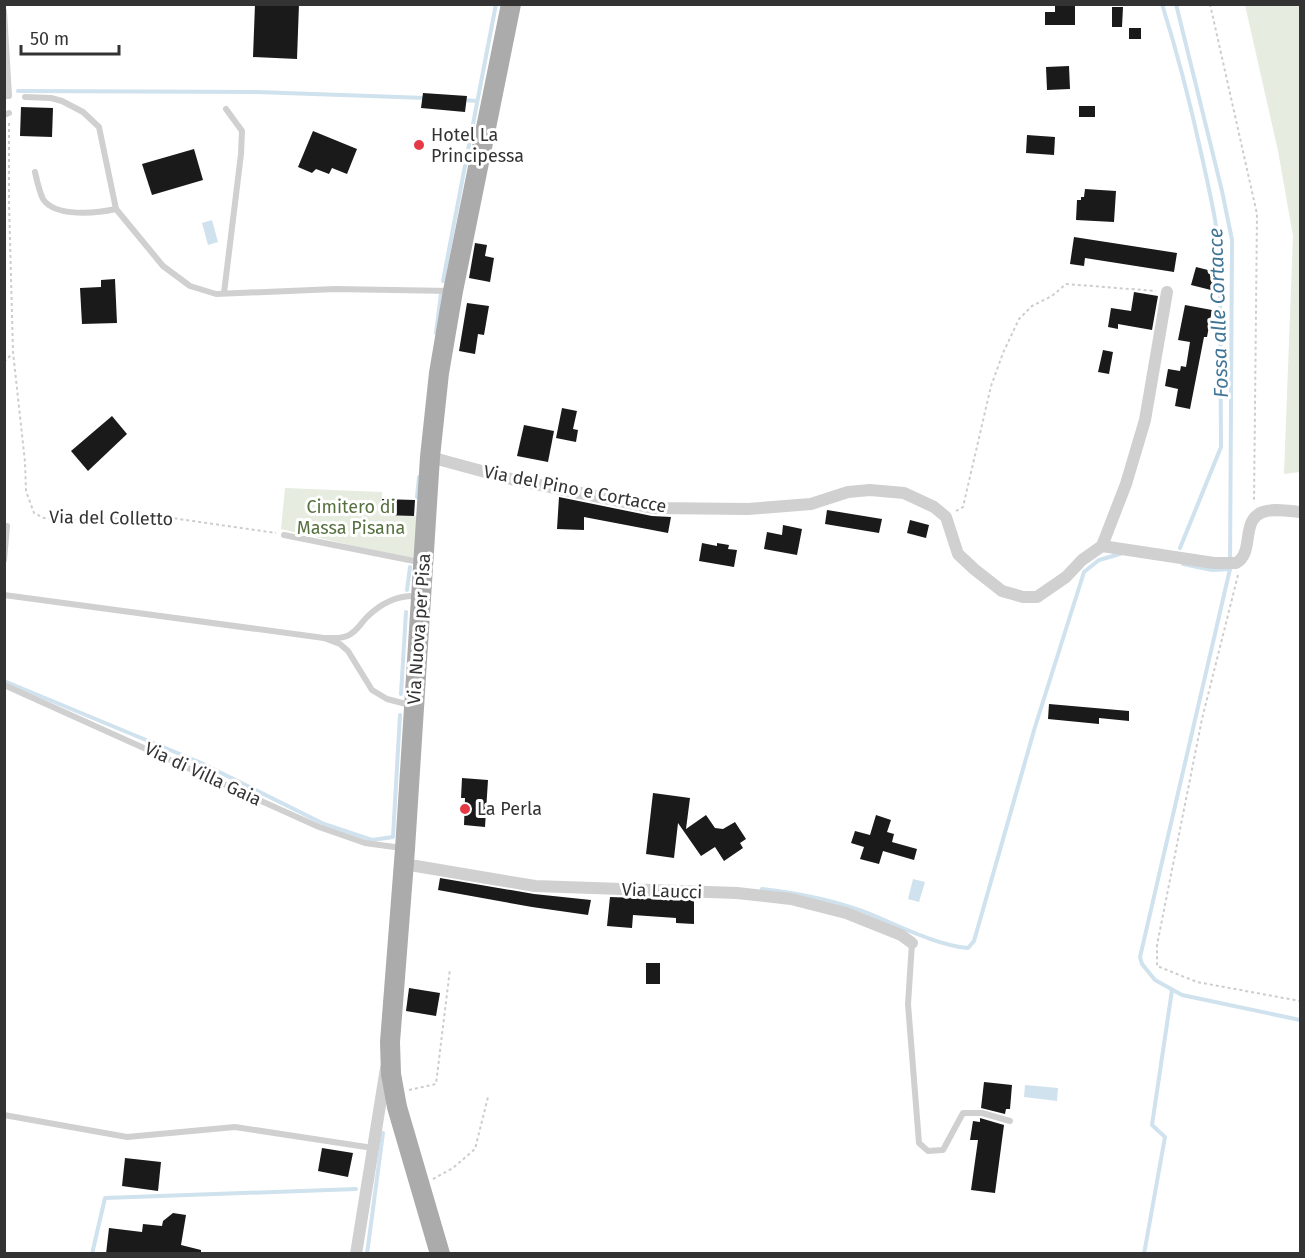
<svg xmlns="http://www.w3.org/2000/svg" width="1305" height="1258" font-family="'Fira Sans',sans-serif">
<rect width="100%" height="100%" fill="#fff"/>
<g fill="#e6ecdf">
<path d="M1245,5H1300V472L1284,474L1293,236L1278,151Z"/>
<path d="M285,488L382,492V515L418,516L414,560L281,529Z"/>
</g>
<g fill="#cfe2ee">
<path d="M212,220L218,242L208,245L202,223Z"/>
<path d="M913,879L925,882L919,902L908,899Z"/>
<path d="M1025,1085L1058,1088L1057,1101L1024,1097Z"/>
</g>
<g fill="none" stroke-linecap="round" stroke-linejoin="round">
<g stroke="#cfe2ee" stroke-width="4">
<path d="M1162,4C1178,55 1191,106 1202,157C1210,194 1219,230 1220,267L1221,447L1180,548"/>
<path d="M1176,4L1222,191L1232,240L1230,569L1140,957L1142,964L1155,980L1182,995L1300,1020"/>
<path d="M18,91L257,92L426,98"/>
<path d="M463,100L477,101"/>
<path d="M443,281L496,4"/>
<path d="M436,333L441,294"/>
<path d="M417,497L419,477"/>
<path d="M1183,564L1212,570L1230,569"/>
<path d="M407,590L410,567"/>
<path d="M4,681L199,762L324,824L372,840L393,837L400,715"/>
<path d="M401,694L406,612"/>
<path d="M762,889C797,893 829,899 862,911C894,923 934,945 968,948L974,941L1035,727L1084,572L1099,560L1120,554"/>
<path d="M92,1254L105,1198L356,1189"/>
<path d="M367,1254L383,1133"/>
<path d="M1144,1254L1165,1137L1152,1125L1172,990"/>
</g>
</g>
<g fill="#1a1a1a">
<path d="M255,4H299L297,59L253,57Z"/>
<path d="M1055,4H1075V25H1045V12H1055Z"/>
<path d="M1112,7H1123L1122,27H1112Z"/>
<rect x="1129" y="28" width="12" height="11"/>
<path d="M1069,66L1070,89L1047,90L1046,67Z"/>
<path d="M423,93L467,96L465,112L421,108Z"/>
<rect x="1079" y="106" width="16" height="11"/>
<path d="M21,107L53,108L52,137L20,136Z"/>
<path d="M313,131L357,149L347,174L332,168L329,174L316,169L312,173L298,167Z"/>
<path d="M1027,135L1055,137L1054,155L1026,153Z"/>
<path d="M194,149L203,180L152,195L142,164Z"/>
<path d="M1085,189L1116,191L1114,222L1076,220L1077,200H1081V197H1084Z"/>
<path d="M1074,237L1177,253L1174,272L1085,258L1084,266L1070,264Z"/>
<path d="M475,243L487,245L485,256L494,258L490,282L469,278Z"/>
<path d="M1196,267L1216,272L1211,290L1191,285Z"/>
<path d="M115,279L117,323L82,324L80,288L101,287V280Z"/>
<path d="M1134,292L1158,296L1152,330L1118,324V329L1108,327L1111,308L1131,311Z"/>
<path d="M467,303L489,306L484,335L478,334L475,354L459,351Z"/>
<path d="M1185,305L1212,310L1207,337H1204L1190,409L1175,406L1178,389L1165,386L1168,369L1180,371L1181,366L1186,367L1190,342L1178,340Z"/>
<path d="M1103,350L1113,352L1109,374L1098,372Z"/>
<path d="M562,408L577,411L573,429L578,430L576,442L556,438Z"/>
<path d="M112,416L127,434L88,471L71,451Z"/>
<path d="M524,425L554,431L548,462L517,456Z"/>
<path d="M559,497L652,516L671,517L668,533L584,517V530L557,529Z"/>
<path d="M382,499L415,500L414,516L382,515Z"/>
<path d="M827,510L882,519L879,533L825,524Z"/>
<path d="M910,520L929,525L926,538L907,533Z"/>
<path d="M783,525L802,529L797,555L764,549L767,532L782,535Z"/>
<path d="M702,543L717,546V543L729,545L728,549L737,550L734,567L699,561Z"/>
<path d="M1049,704L1129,711V721L1099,718V724L1048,719Z"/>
<path d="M462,778L488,780L485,827L464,825L465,798H461Z"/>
<path d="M653,793L690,798L686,829L706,815L715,828L723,829L735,822L746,839L740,843L743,848L724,861L715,847L701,856L678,823L674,858L646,854Z"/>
<path d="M876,815L891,820L887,832L894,834L892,842L917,849L914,860L883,851L879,864L860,859L864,847L851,843L855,831L870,835Z"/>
<path d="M440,878L534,894L591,900L588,915L532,907L438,890Z"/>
<path d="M610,897L694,900V924L676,923V918L633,915L632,928L607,926Z"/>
<rect x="646" y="963" width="14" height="21"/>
<path d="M409,988L440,993L436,1016L406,1011Z"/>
<path d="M984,1082L1012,1085L1010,1109H1006L1005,1114L981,1108Z"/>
<path d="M980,1118L1004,1125L995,1193L971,1190L978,1140H970L973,1121L980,1122Z"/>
<path d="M322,1148L353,1153L348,1177L318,1171Z"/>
<path d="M125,1158L161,1162L158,1191L122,1186Z"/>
<path d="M173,1213L186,1215L181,1245L201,1250V1254H106L109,1228L142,1232L143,1224L162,1226L163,1221Z"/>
</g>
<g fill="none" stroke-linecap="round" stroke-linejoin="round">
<g stroke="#cdcdcd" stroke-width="2" stroke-dasharray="3 3" stroke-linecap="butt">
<path d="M1210,4L1257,214L1254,503"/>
<path d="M9,123V202L13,352L25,462L26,491L34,513L44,518L58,520L165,517L276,533"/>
<path d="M4,362L12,354"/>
<path d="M956,511L963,507L991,386L1003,353L1019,319L1032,306L1052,296L1066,284L1156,291"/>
<path d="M1238,575L1202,719L1157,945V966L1197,982L1300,1001"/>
<path d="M409,1090L436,1084L450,969"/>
<path d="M433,1179L453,1168L475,1149L488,1097"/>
</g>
<g stroke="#d0d0d0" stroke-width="6">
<path d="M4,11L9,96H4"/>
<path d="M25,97L51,98L62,101L83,112L99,127L116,209L163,266L190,286L216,294L335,289L451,291"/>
<path d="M4,115L9,113"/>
<path d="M35,172C37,181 39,191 43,199C55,218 98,213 116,209"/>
<path d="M224,293L241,154L242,131L226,109"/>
<path d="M284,535L419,562"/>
<path d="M4,560L7,526"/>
<path d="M4,595L324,638"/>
<path d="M4,685L319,827L365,843L402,848"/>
<path d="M410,705L387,699L372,690L348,651L340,644L324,638C331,638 340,639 347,636C357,632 360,624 367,617C381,603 397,595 417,596"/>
<path d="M912,943L908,1004L919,1143L928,1151L943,1150L963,1113H982L1010,1121"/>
<path d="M4,1115L127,1137L235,1127L373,1148"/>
</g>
<g stroke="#d0d0d0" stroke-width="12">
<path d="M430,457L511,479L654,508L748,509L811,504L848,492L870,490L904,493L934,507L946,517L958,554L974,569L1002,591L1023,597H1037L1066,577L1082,560L1102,546L1214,563H1236C1255,553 1240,520 1263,512C1274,508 1289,511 1300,512"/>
<path d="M1102,546L1126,484L1145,420L1167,292"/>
<path d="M404,864L535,886L737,893L791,899L846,913L901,935L912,943"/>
<path d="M356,1254L386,1068"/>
</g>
<path stroke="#ababab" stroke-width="20" d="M440,1254L397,1107L391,1074L390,1042L405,849L430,457L439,373L453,291L511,4"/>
</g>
<g fill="#e63946" stroke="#fff" stroke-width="2">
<circle cx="419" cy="145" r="6"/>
<circle cx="465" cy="809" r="6"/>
</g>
<g text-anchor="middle" stroke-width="6" stroke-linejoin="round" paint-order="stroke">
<g font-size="18" fill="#333" stroke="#fff" text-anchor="start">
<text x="431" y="141">Hotel La<tspan x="431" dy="21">Principessa</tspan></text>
<text x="477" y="815">La Perla</text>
</g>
<g font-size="18" fill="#333" stroke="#fff">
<text transform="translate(575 489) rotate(11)" y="6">Via del Pino e Cortacce</text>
<text transform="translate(111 518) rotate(1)" y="6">Via del Colletto</text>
<text transform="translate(419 629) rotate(-86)" y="6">Via Nuova per Pisa</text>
<text transform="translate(203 774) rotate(25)" y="6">Via di Villa Gaia</text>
<text transform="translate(662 891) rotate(2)" y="6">Via Laucci</text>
</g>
<g font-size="18" fill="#56703f" stroke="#fff">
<text x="351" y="513">Cimitero di<tspan x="351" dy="21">Massa Pisana</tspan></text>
</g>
<g font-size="20" font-style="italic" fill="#3f7597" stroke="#fff">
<text transform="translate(1218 313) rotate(-92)" y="7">Fossa alle Cortacce</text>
</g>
</g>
<rect width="1305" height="1258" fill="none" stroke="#333333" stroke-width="12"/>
<path d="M21 45v9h98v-9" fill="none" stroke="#333333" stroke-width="3"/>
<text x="30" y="45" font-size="18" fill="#333333" stroke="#ffffff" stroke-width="4.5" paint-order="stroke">50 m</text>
</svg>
